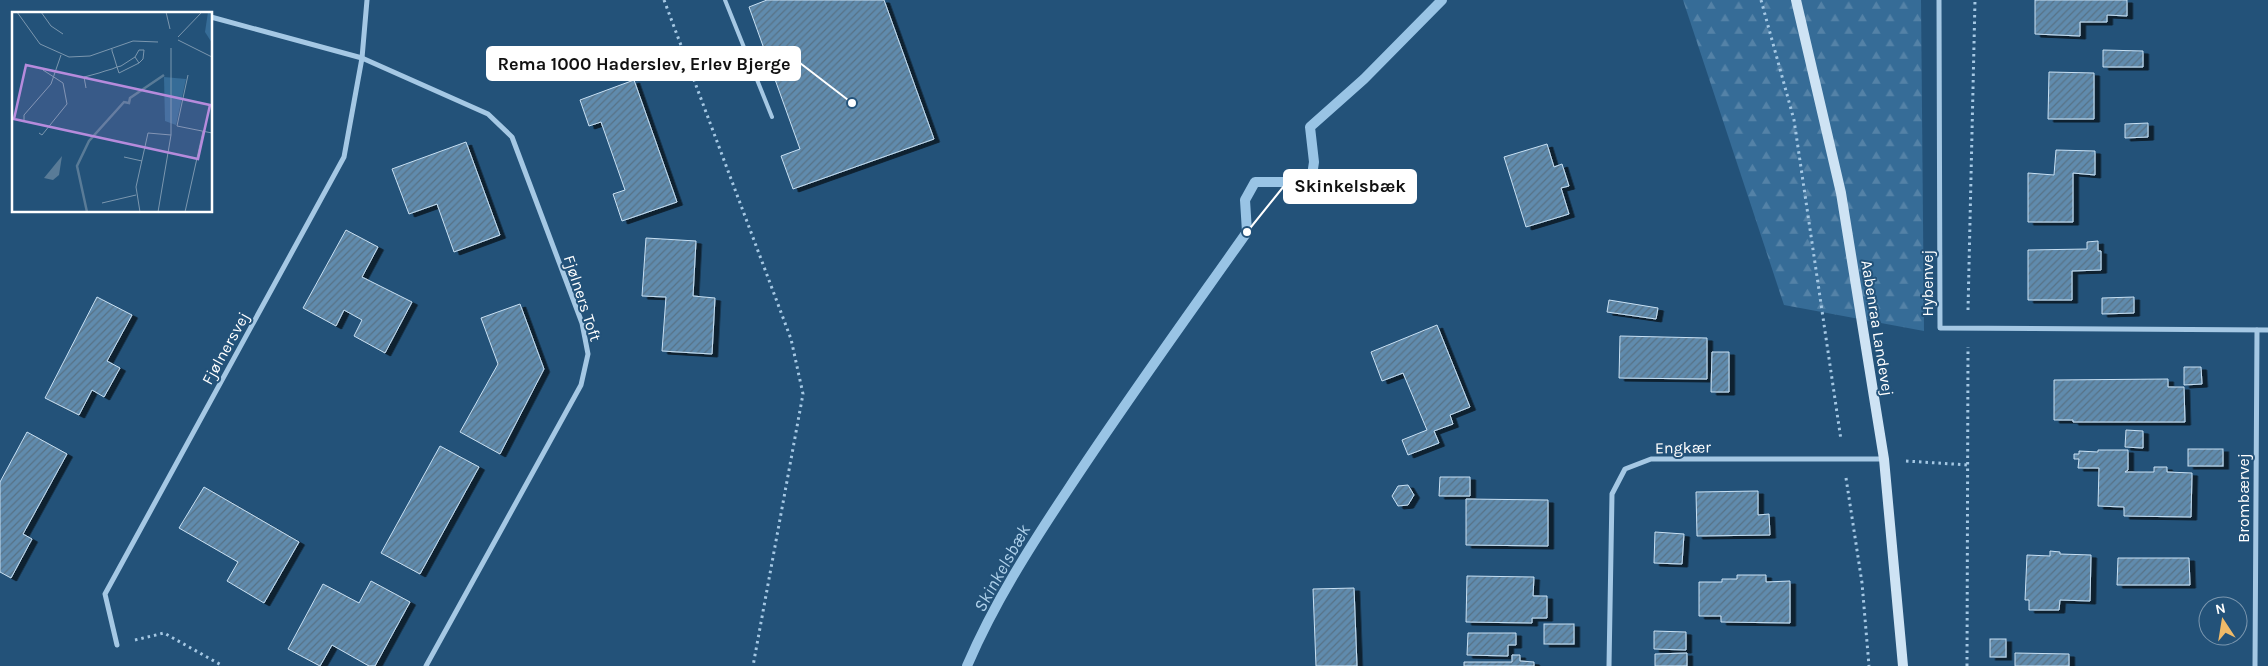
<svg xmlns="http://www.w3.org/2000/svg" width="2268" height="666" font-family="Karla,sans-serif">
<defs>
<pattern id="forest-firs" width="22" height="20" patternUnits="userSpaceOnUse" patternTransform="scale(1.25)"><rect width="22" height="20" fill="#366c97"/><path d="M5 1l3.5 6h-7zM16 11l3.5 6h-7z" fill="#5482a7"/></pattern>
<pattern id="building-hatch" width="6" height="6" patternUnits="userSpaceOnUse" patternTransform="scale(1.25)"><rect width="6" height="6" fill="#608bad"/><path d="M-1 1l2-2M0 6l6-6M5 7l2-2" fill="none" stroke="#587286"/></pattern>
<filter id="shadow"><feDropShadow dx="5.5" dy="3" stdDeviation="0" flood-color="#0009"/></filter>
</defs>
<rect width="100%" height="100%" fill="#235279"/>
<path fill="url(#forest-firs)" d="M1683,0H1921L1924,331L1784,305Z"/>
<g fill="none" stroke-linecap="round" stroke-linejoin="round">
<path stroke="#99c4e5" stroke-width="10" d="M967,666C994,603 1031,545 1069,488C1126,401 1187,317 1247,232L1245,200L1255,182H1311L1314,162L1310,127L1364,79L1442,0"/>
</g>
<g fill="url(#building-hatch)" stroke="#c8e0f3" filter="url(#shadow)">
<path d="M767,0H884L934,139L793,189L781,156L800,149L749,7Z"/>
<path d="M2035,0H2127V16L2107,15V22H2080V36L2035,34Z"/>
<path d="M2103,50L2143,51V67H2103Z"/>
<path d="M2049,72L2094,73V119H2048Z"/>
<path d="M634,80L677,202L622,221L613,194L625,190L601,122L589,126L580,100Z"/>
<path d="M2148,123V137L2125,138V124Z"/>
<path d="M466,142L500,235L454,252L437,204L409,214L392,169Z"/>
<path d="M1547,144L1554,167L1562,164L1569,186L1561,188L1569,214L1526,227L1504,157Z"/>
<path d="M2056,150L2095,151V175L2073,173V222H2028V173L2054,175Z"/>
<path d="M346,230L378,247L362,277L412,302L385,353L354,336L362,320L344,310L336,326L303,308Z"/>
<path d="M646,238L696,241L693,296L715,298L712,354L662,351L666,297L642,296Z"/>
<path d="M2098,241V251H2101V270L2072,271V300H2028V250L2087,249V242Z"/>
<path d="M97,297L132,315L107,361L120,368L104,397L92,390L79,415L45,398Z"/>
<path d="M2134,297V313L2102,314V298Z"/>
<path d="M1609,300L1658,308L1656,319L1607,312Z"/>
<path d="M520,304L544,369L500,454L460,432L498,364L481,318Z"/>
<path d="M1437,325L1470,407L1450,415L1453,424L1434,431L1439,443L1408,455L1402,440L1427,430L1403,373L1382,381L1371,352Z"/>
<path d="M1620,336L1707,338V379L1619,378Z"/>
<path d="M1712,352H1729V392H1711Z"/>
<path d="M2184,367H2201L2202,384L2184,385Z"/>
<path d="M2168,379V387H2184L2185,422H2073V420H2054V380Z"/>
<path d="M2126,430L2143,431V448L2125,447Z"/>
<path d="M27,432L67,454L23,534L32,539L11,578L0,572V482Z"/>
<path d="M440,446L479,467L420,574L381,553Z"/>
<rect x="2188" y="449" width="35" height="17"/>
<path d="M2098,450H2128V470L2125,472H2154V467H2167V472L2192,473L2191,517L2124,516V507L2098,506L2099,468H2078L2079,459H2074V454H2079V451L2098,452Z"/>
<path d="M1440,477H1470V496H1439Z"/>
<path d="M1408,485L1414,495L1408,505L1398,506L1392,496L1398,486Z"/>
<path d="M204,487L299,542L264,603L227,581L238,562L179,528Z"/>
<path d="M1758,491V515L1769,514L1770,535L1697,536L1696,492Z"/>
<path d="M1466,499L1548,500V546L1466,545Z"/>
<path d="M1655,532L1684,534L1682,564L1654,563Z"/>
<path d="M2050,551L2060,552V554L2091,555L2090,601L2060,600L2059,610H2029V600H2025L2027,555L2050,556Z"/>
<path d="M2118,558H2189L2190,585H2117Z"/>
<path d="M1737,575H1766V582L1790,581V623L1721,622V616H1699V582H1722V579H1737Z"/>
<path d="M1467,576L1534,577L1533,596H1547V618H1532V623L1466,622Z"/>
<path d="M371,581L410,602L375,666H369L332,645L320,666L288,649L323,584L359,603Z"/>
<path d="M1354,588L1357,666H1316L1313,589Z"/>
<rect x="1544" y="624" width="30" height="20"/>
<path d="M1654,631L1686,632V650L1654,649Z"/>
<path d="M1468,633H1516V645H1508V656L1467,655Z"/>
<rect x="1990" y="639" width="16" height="18"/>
<path d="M1687,653V666H1655V654Z"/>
<path d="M2015,653L2069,654V666H2015Z"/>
<path d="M1512,655H1520V661L1534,662V666H1464V662H1512Z"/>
</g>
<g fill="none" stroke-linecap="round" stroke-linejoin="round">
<g stroke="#a5c8e4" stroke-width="3" stroke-dasharray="2.5 4" stroke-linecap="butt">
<path d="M664,0L791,339L803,394L753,666"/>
<path d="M1761,0L1794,120L1841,440"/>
<path d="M1968,310L1975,0"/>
<path d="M1906,461L1968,465"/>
<path d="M1846,478L1862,583L1869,666"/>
<path d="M135,640L164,633L223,666"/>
<path d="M1967,666L1968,347"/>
</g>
<path stroke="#a5c8e4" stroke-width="4" d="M725,0L772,117"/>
<g stroke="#a5c8e4" stroke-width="5">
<path d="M1939,0L1940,328L2268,330"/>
<path d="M211,17L362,58L488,114L512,137L582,323L588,354L581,385L426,666"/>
<path d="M117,645L105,594L344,157L362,58L367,0"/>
<path d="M1609,666L1612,494L1625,469L1651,459H1884"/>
<path d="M2255,666L2257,330"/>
</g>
<path stroke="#cee3f4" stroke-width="10" d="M1796,0L1841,193L1884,459L1903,666"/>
</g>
<g text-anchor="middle" stroke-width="4" stroke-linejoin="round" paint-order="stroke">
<g font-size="16" fill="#fff" stroke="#235279">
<text transform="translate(1927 283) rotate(-90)" y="6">Hybenvej</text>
<text transform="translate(583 298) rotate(72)" y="6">Fjølners Toft</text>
<text transform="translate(1878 328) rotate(81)" y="6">Aabenraa Landevej</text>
<text transform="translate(225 348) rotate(-61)" y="6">Fjølnersvej</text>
<text transform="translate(1683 447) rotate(-1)" y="6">Engkær</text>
<text transform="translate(2243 498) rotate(-90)" y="6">Brombærvej</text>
</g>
<g font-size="18" font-style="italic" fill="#b0d2ec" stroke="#235279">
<text transform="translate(1002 568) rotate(-61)" y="6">Skinkelsbæk</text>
</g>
</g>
<g transform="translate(12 12)">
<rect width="200" height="200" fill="#235279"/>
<path d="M196,0H200V31L193,20Z" fill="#366c97"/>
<path d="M152,65L174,67L164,113L153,109Z" fill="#366c97"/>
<path d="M50,144L47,163L41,168L32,166Z" fill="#597b97"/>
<path fill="none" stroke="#597b97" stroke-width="2.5" d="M75,200L65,154L77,129L112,90L117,91L118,86L152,63"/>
<path fill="none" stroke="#7b97af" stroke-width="1" d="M5,0L28,32L57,45L78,44L121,29L146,30M29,0L39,14L51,22M154,0L158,17M166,25L190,0M166,28L200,45M123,45L127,38H132L131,47L127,51M176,63L165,114L200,121M74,76L72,65L76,64L87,61L93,59L100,57L105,55L109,54L123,45L127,51L107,61L105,55L102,45L100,39V37M12,108V103L39,72L49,43M27,121L30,123L55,92L51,71L31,58M112,145L130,149M90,191L124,183M128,200L124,175L136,121L159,123M146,200L159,123V36M173,200L191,119"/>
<path fill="#b68bdc" fill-opacity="0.15" stroke="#b68bdc" stroke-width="2.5" d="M14,53L198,93L186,147L2,107Z"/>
<rect width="200" height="200" fill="none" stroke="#fff" stroke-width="2.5"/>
</g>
<path fill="none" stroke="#fff" stroke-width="2" d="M852 103L800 63M1247 232L1284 186"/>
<g fill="#fff" stroke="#235279" stroke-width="2">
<circle cx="852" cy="103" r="5"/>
<circle cx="1247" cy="232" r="5"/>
</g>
<g fill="#fff" stroke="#fff" stroke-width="2">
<rect x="487" y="47" width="313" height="33" rx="5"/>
<rect x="1284" y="170" width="132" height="33" rx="5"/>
</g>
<g font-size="18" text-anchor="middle" font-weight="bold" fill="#111">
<text x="644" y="70">Rema 1000 Haderslev, Erlev Bjerge</text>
<text x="1350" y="192">Skinkelsbæk</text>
</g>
<g transform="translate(2223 621) rotate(348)"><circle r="24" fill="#235279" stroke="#7b97af"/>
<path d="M0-4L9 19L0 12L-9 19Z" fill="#efba68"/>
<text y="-8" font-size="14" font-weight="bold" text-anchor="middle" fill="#ffffff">N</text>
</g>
</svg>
